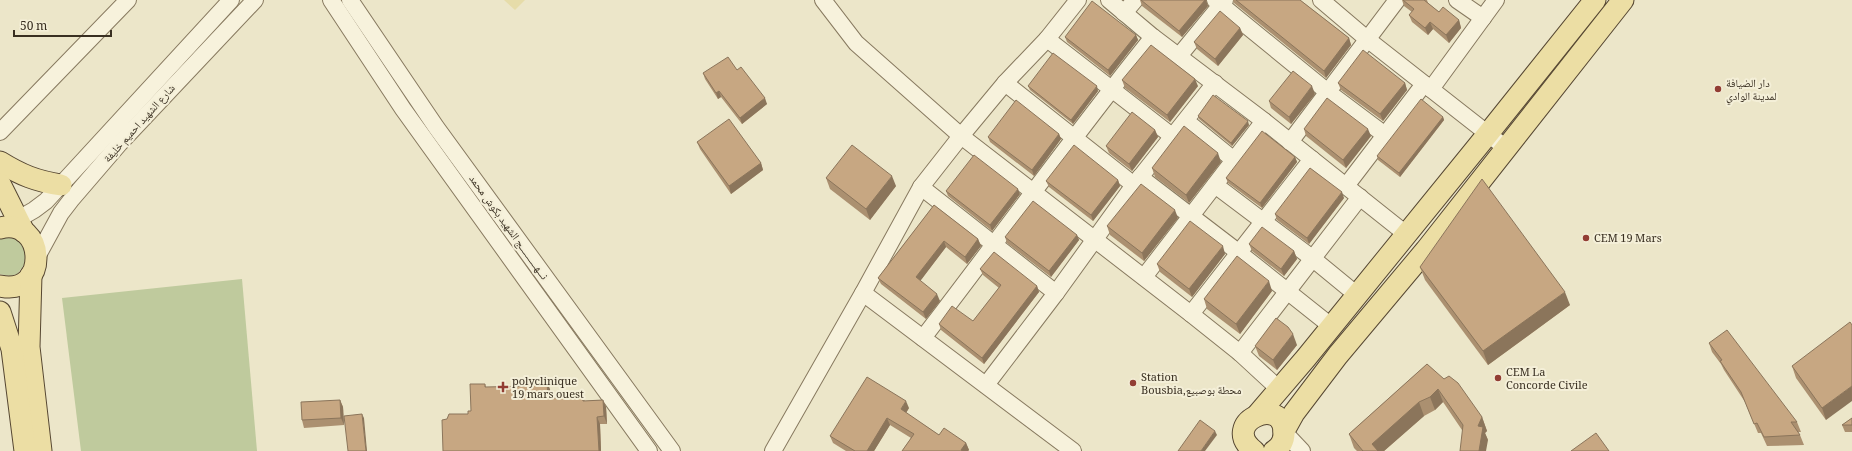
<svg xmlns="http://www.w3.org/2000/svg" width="1852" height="451" font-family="Georgia,'Noto Naskh Arabic',serif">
<rect width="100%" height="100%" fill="#ece6c9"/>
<g fill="#bfca9d">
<path d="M8,235L24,244L26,263L17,274L10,276L0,274V236Z"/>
<path d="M242,279L257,451H81L62,298Z"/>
</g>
<path fill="#e6dca9" d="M504,0H525L515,10Z"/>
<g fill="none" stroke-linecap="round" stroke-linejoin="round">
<defs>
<g id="minor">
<path d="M331,0L403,109L649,451"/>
<path d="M350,0L436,127L672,451"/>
<path d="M823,0L856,43L961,136L1191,314L1240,353L1279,389"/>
<path d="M1109,0L1153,37L1264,121L1406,234"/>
<path d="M1215,0L1329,93L1385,135"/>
<path d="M1321,0L1367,39L1506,148"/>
<path d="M1457,0L1483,18"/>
<path d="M1124,13L1135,0"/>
<path d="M1047,39L1172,136"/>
<path d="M1179,56L1225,0"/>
<path d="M1005,83L1134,185"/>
<path d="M1431,89L1496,0"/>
<path d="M1186,121L1234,160"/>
<path d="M0,132L128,0"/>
<path d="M1290,142L1397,0"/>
<path d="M1140,177L1238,252L1331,326"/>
<path d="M1215,185L1312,258L1357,295"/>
<path d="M1346,186L1424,84"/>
<path d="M921,187L1056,293"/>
<path d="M8,225L34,210L46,201L231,0"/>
<path d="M37,257L61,213L71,200L120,143L255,0"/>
<path d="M1144,277L1264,121"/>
<path d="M1191,314L1312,159"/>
<path d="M923,338C1000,238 1074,135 1153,37"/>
<path d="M1240,353L1360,197"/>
<path d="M986,385L1056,293L1134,185L1215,83"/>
<path d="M1284,432L1302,451"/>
<path d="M773,451L863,293"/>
<path d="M1073,451L863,293L921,187L961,136L1005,83L1047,39L1078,0"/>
</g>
<g id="major">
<path d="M0,162C21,175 36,181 61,185"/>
<path d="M0,184L24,232"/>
<path d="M0,228C46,216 50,297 0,286"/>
<path d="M31,275L29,347L41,451"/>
<path d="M0,312L12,349L25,451"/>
<path d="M1258,414L1306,358L1487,135L1595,0"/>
<path d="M1284,431L1294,413L1338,355L1426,250L1623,0"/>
<path d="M1254,451C1218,423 1284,393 1284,433C1284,440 1281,447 1274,451"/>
</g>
</defs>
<use href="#minor" stroke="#87795f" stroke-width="18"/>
<use href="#major" stroke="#564732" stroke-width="23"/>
<use href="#minor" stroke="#f7f2dc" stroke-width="16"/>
<use href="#major" stroke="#ecdea4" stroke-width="21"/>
</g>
<g fill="#ab9070">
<path d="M1140,0H1206L1208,6L1182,37L1142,6Z"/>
<path d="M1233,0H1300L1349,38L1351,45L1326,78L1234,3Z"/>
<path d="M1402,0H1427L1428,3L1439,12L1459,20L1461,28L1449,43L1433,29L1428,35L1412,22L1409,15L1412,12L1404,6Z"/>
<path d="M1240,28L1243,35L1218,66L1197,49L1194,42Z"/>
<path d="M1136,35L1138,40L1110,76L1067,42L1065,37Z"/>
<path d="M737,70L767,104L742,124L721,97L718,99L705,79L703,73Z"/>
<path d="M1122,80L1198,86L1170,122L1125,88Z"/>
<path d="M1338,83H1405L1407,90L1383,121L1341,90Z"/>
<path d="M1028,86L1098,91L1073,124L1030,90Z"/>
<path d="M1315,94L1291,124L1271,108L1269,101Z"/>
<path d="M1198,116L1249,125L1232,146L1199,119Z"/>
<path d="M1443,117L1444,120L1400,177L1378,160L1377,156Z"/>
<path d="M1304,129L1371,136L1346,168L1306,136Z"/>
<path d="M1155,130L1158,137L1132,171L1109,153L1106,146Z"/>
<path d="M1059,134L1061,139L1034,176L990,142L988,137Z"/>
<path d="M697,142L761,163L763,170L731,194L700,149Z"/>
<path d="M1295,157L1297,162L1262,208L1228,183L1226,178Z"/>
<path d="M1221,162L1189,203L1155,177L1152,168Z"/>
<path d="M826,178L896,186L870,220L830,189Z"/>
<path d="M1118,180L1120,186L1093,221L1049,187L1046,181Z"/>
<path d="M946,191L1020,194L992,231L948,196Z"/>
<path d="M1344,198L1309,244L1277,220L1275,214Z"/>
<path d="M934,205L978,239L981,246L967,264L946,247L920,281L940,301L926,319L881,284L878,278Z"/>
<path d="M1178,218L1144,261L1110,235L1107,226Z"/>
<path d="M1077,235L1079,240L1051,277L1007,243L1005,237Z"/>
<path d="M1249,244L1294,251L1297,259L1284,276L1252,251Z"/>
<path d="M1225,254L1192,297L1160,272L1157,264Z"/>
<path d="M1420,267L1570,305L1488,365L1425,280Z"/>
<path d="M980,269L1037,286L1039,292L984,364L941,330L939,324L973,321L999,288L983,275Z"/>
<path d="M1272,291L1240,334L1207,309L1204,299Z"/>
<path d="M1852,325L1826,420L1796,378L1792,366Z"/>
<path d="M1709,343L1797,422L1801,432H1798L1800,435L1804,445L1767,446L1761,433H1758L1745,402L1724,370L1721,364L1712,352Z"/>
<path d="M1297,345L1277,370L1259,356L1255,346Z"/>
<path d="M1427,364L1482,417L1487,431L1485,433L1488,440L1462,430L1443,402L1435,410L1424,416L1384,451H1357L1354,448L1349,434Z"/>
<path d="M485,384L486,387L550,389V398H568L582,395L585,401L603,400L606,407L607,424H600L601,451H443L447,419L468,414L471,411Z"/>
<path d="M340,400L343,407L344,425L304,428L302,420Z"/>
<path d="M909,408L906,413L939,435L966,443L969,450L968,451H902L911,438L890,425L874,451H846L833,443L830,436Z"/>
<path d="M1852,418V432H1845L1842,425Z"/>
</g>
<g fill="#8b755b">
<path d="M1205,0H1206L1208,6L1182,37L1179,31Z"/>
<path d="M1459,20L1461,28L1449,43L1446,35Z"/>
<path d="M1430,22L1433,29L1428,35L1425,28Z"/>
<path d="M1240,28L1243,35L1218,66L1215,59Z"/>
<path d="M1136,35L1138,40L1110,76L1108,70Z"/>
<path d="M1349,38L1351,45L1326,78L1324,71Z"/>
<path d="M1195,79L1198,86L1170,122L1167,115Z"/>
<path d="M1405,83L1407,90L1383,121L1380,114Z"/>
<path d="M1097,86L1098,91L1073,124L1071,120Z"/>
<path d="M1312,86L1315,94L1291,124L1289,117Z"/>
<path d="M719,91L721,97L718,99L716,93Z"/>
<path d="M765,98L767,104L742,124L740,118Z"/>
<path d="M1443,117L1444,120L1400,177L1399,173Z"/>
<path d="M1248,121L1249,125L1232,146L1231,143Z"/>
<path d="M1368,129L1371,136L1346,168L1343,160Z"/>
<path d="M1155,130L1158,137L1132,171L1129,164Z"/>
<path d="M1059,134L1061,139L1034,176L1032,170Z"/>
<path d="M1218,153L1221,162L1189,203L1186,195Z"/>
<path d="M1295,157L1297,162L1262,208L1260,203Z"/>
<path d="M761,163L763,170L731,194L729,186Z"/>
<path d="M892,176L896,186L870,220L866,209Z"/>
<path d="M1118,180L1120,186L1093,221L1091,215Z"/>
<path d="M1018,189L1020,194L992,231L990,225Z"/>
<path d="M1342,192L1344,198L1309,244L1307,238Z"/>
<path d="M1175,210L1178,218L1144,261L1142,253Z"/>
<path d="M1077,235L1079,240L1051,277L1049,271Z"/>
<path d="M978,239L981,246L967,264L965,257Z"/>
<path d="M944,241L946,247L918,284L916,277Z"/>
<path d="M1223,246L1225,254L1192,297L1189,289Z"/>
<path d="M1294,251L1297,259L1284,276L1281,269Z"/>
<path d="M1269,281L1272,291L1240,334L1236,324Z"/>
<path d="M1037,286L1039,292L984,364L982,358Z"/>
<path d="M1565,292L1570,305L1488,365L1483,351Z"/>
<path d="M937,294L940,301L926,319L923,312Z"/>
<path d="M1293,334L1297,345L1277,370L1273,360Z"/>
<path d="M547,382L550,389L551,406L548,398Z"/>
<path d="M1852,386V401L1826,420L1822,408Z"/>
<path d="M1438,389L1443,402L1435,410L1430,397Z"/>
<path d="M340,400L343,407L344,425L341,418Z"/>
<path d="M603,400L606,407L607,424L604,416Z"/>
<path d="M906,401L909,408L904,416L901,409Z"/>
<path d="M1419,402L1424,416L1384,451H1374L1372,444Z"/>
<path d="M362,414L364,418L367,451H366Z"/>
<path d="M597,417L600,424L601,451H599Z"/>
<path d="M1482,417L1487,431L1485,433L1488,440L1486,451H1479L1478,426Z"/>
<path d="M887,418L890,425L874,451H867Z"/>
<path d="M1215,431L1217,435L1205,451H1201Z"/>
<path d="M966,443L969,450L968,451H962L961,450Z"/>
</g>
<g fill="#c7a782" stroke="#8b755b">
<path d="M1141,0H1205L1179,31Z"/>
<path d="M1236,0H1300L1349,38L1324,71Z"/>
<path d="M1403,0H1424L1439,12L1443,7L1459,20L1446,35L1430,22L1425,28L1409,15L1414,9Z"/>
<path d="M1092,1L1136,35L1108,70L1065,37Z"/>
<path d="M1220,11L1240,28L1215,59L1194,42Z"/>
<path d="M1151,45L1195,79L1167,115L1122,80Z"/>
<path d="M1363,50L1405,83L1380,114L1338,83Z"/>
<path d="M1053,53L1097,86L1071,120L1028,86Z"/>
<path d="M728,57L737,70L741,67L765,98L740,118L719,91L716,93L703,73Z"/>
<path d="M1293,71L1312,86L1289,117L1269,101Z"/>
<path d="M1213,95L1248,121L1231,143L1198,116Z"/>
<path d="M1327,98L1368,129L1343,160L1304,129Z"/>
<path d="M1421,99L1443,117L1399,173L1377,156Z"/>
<path d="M1016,100L1059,134L1032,170L988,137Z"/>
<path d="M1132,112L1155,130L1129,164L1106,146Z"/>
<path d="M729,119L761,163L729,186L697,142Z"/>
<path d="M1184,126L1218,153L1186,195L1152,168Z"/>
<path d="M1262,131L1295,157L1260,203L1226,178Z"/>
<path d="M852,145L892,176L866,209L826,178Z"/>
<path d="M1074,145L1118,180L1091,215L1046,181Z"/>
<path d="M974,155L1018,189L990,225L946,191Z"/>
<path d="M1310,168L1342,192L1307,238L1275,214Z"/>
<path d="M1482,179L1565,292L1483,351L1420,267Z"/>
<path d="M1141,184L1175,210L1142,253L1107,226Z"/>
<path d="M1033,201L1077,235L1049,271L1005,237Z"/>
<path d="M934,205L978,239L965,257L944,241L916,277L937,294L923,312L878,278Z"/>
<path d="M1190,221L1223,246L1189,289L1157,264Z"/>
<path d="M1262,227L1294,251L1281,269L1249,244Z"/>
<path d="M994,252L1037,286L982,358L939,324L952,306L973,321L1001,285L980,269Z"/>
<path d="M1237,256L1269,281L1236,324L1204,299Z"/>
<path d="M1276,318L1288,327L1293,334L1273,360L1255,346Z"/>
<path d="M1850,322L1852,325V386L1822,408L1792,366Z"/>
<path d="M1727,330L1797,422H1791L1800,435L1764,437L1757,423L1754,424L1741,392L1720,361L1722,360L1709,343Z"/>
<path d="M1427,364L1444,379L1449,376L1458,383L1482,417L1478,426L1483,427L1479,451H1460L1463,425L1438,389L1430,397L1419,402L1372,444L1378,451H1363L1349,434Z"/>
<path d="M867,377L906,401L901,409L939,435L944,428L966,443L961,450L963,451H902L914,434L887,418L867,451H855L830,436Z"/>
<path d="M532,382H547L548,398H568V396L582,395L583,401L603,400L604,416L597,417L599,451H443L442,420L447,419L449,414H468V411H471L470,384H485V387L532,386Z"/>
<path d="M340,400L341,418L302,420L301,402Z"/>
<path d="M362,414L366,451H348L344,416Z"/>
<path d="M1852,418V425H1842Z"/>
<path d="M1200,420L1215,431L1201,451H1178Z"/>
<path d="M1596,433L1609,451H1571Z"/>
</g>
<g fill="#923d33" stroke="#f4efd8" stroke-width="1.5">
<circle cx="1718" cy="89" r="4"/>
<circle cx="1586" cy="238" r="4"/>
<circle cx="1498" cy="378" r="4"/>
<circle cx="1133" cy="383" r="4"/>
<path d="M501 381h4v4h4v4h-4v4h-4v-4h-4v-4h4z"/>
</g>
<g text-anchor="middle" stroke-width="4" stroke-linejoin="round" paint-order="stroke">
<g font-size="11" fill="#392f21" stroke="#f4efd8" text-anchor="start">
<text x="1726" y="87">دار الضيافة<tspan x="1726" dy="13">لمدينة الوادي</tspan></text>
<text x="1594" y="242">CEM 19 Mars</text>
<text x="1506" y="376">CEM La<tspan x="1506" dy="13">Concorde Civile</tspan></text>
<text x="1141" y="381">Station<tspan x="1141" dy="13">Bousbia,محطة بوصبيع</tspan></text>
<text x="512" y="385">polyclinique<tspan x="512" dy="13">19 mars ouest</tspan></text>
</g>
<g font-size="11" fill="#392f21" stroke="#f4efd8">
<text transform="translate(139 123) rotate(-48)" y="4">شارع الشهيد احميم خليفة</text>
<text transform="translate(509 227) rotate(54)" y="4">نـــهـــــــــــج الشهيد بكوش محمد</text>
</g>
</g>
<path d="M14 30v6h97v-6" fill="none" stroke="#392f21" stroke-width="2"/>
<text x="20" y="30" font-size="12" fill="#392f21" stroke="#f4efd8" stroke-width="3" paint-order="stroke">50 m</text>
</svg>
